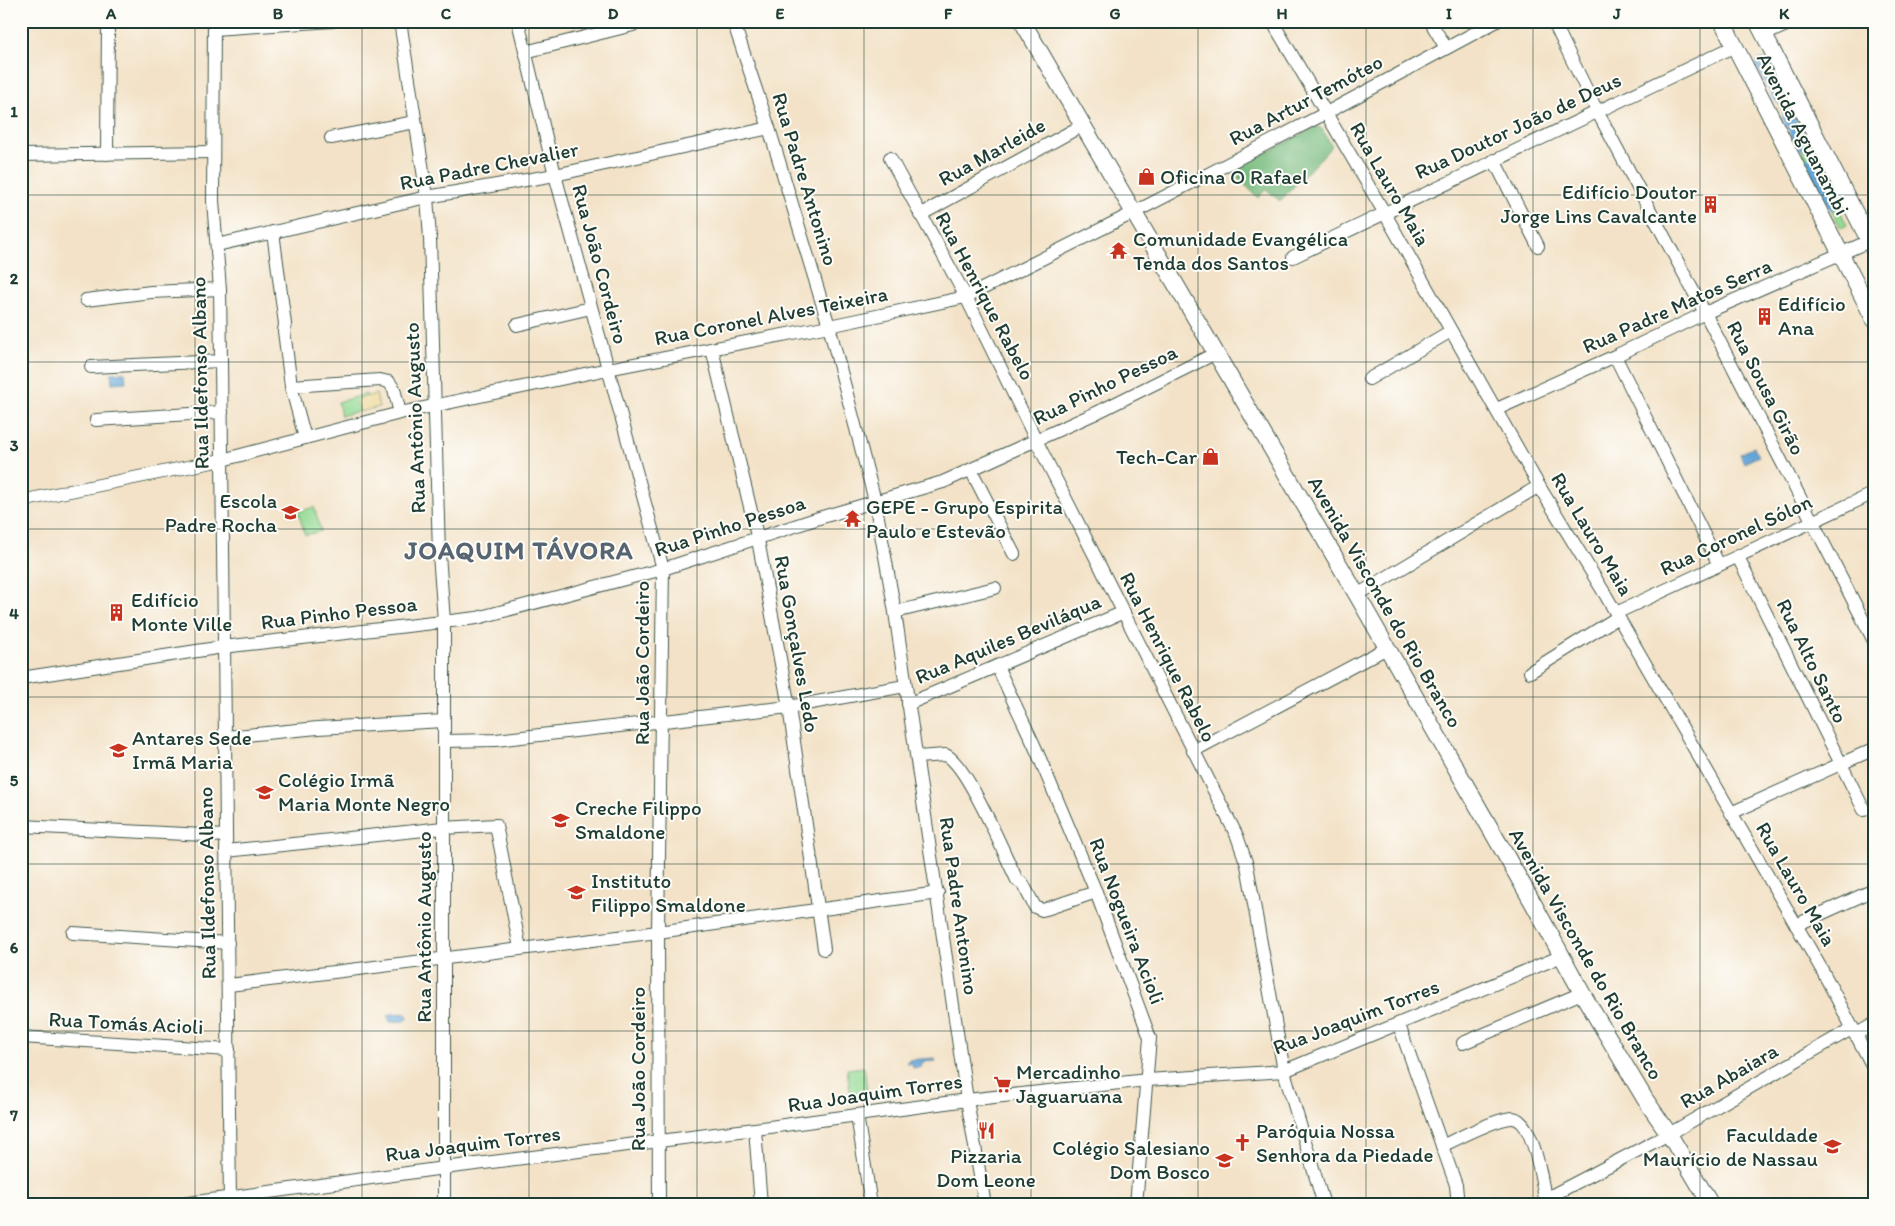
<svg xmlns="http://www.w3.org/2000/svg" width="1895" height="1226" font-family="Itim,sans-serif">
<rect width="100%" height="100%" fill="#fdfcf7"/>
<filter id="ink" filterUnits="userSpaceOnUse"><feTurbulence type="fractalNoise" baseFrequency=".02" numOctaves="2"/><feDisplacementMap in="SourceGraphic" scale="10" xChannelSelector="R" yChannelSelector="G"/><feConvolveMatrix kernelMatrix="1 2 1 2 8 2 1 2 1" color-interpolation-filters="sRGB"/></filter>
<filter id="wash" filterUnits="userSpaceOnUse"><feTurbulence type="fractalNoise" baseFrequency=".0096" numOctaves="4" result="noise"/><feDisplacementMap in="SourceGraphic" scale="20" xChannelSelector="R" yChannelSelector="G"/><feGaussianBlur stdDeviation="1.12" result="paint"/><feColorMatrix in="noise" values="0 0 0 0 0 0 0 0 0 0 0 0 0 0 0 0 0 1.4 0 .05"/><feComposite in="paint" operator="in"/></filter>
<g filter="url(#wash)">
<rect width="100%" height="100%" fill="#f3e2c7"/>
<g fill="#95dc96" stroke="#5a8c65">
<path d="M1782,96L1792,115L1786,118L1776,99Z"/>
<path d="M1806,143L1815,161L1809,165L1799,146Z"/>
<path d="M1836,202L1847,225L1841,228L1829,205Z"/>
<path d="M366,394L370,408L341,416L338,402Z"/>
<path d="M314,507L321,531L305,535L298,512Z"/>
<path d="M864,1067L868,1097L851,1099L847,1069Z"/>
</g>
<path fill="#78bc7f" stroke="#4c7c5a" d="M1315,127H1319L1322,129L1332,146L1280,201L1266,189L1258,198L1239,179L1234,170Z"/>
<path fill="#eeda9e" stroke="#868c69" d="M376,394L379,407L360,412L357,401L358,399Z"/>
<g fill="#63a6d7" stroke="#417286">
<path d="M125,372L126,382L112,383L111,373Z"/>
<path d="M1754,447L1759,456L1744,463L1740,454Z"/>
<path d="M405,1013L409,1018L405,1021L390,1022L388,1016L391,1014Z"/>
<path d="M935,1058L936,1061L923,1062L921,1067L913,1068L912,1063L908,1064V1060Z"/>
</g>
<g fill="none" stroke-linecap="round" stroke-linejoin="round">
<g stroke="#63a6d7" stroke-width="12">
<path d="M1762,65L1779,97"/>
<path d="M1788,117L1802,145"/>
<path d="M1811,163L1833,204"/>
</g>
</g>
</g>
<g filter="url(#ink)">
<g fill="none" stroke-linecap="round" stroke-linejoin="round">
<defs>
<g id="minor">
<path d="M214,21L213,201L220,289L221,361L230,1205"/>
<path d="M400,21L427,197L430,238L439,554L444,621V1205"/>
<path d="M518,21L555,175L663,569L658,932L659,1205"/>
<path d="M733,21L769,128L829,326L875,501L895,612L967,1100L985,1205"/>
<path d="M1272,21L1384,212L1539,486L1605,594L1822,970L1874,1069"/>
<path d="M1430,21L1446,48"/>
<path d="M1553,21L1597,111L1705,313L1874,641"/>
<path d="M214,29L333,21"/>
<path d="M1764,35L1795,21"/>
<path d="M525,52L633,25"/>
<path d="M331,138L415,122"/>
<path d="M107,154L108,21"/>
<path d="M21,155L212,152"/>
<path d="M890,158L966,297L1040,448L1237,836L1247,865L1284,1071L1324,1205"/>
<path d="M1494,160L1538,246"/>
<path d="M920,215L1083,125"/>
<path d="M273,232L285,324L284,331L291,386L305,438"/>
<path d="M217,245L427,197L555,175L769,128"/>
<path d="M1293,257L1735,46"/>
<path d="M86,300L151,292L220,289"/>
<path d="M517,325L591,308"/>
<path d="M712,349L758,540L789,707L824,949"/>
<path d="M1615,356L1719,565"/>
<path d="M91,367L221,361"/>
<path d="M1369,379L1451,331"/>
<path d="M291,386L380,380L389,382L394,389L400,413"/>
<path d="M1497,409L1615,356L1705,313L1874,239"/>
<path d="M96,420L222,412"/>
<path d="M971,470L1014,554"/>
<path d="M21,501L222,460L400,413L608,369L829,326L966,297L1133,213L1326,113L1497,21"/>
<path d="M1738,557L1864,810"/>
<path d="M1357,595L1539,486"/>
<path d="M895,612L995,588"/>
<path d="M1616,613L1874,493"/>
<path d="M997,666L1035,747L1096,892L1150,1038L1136,1205"/>
<path d="M1530,672L1618,617"/>
<path d="M21,678L223,647L477,618L663,569L822,517L943,482L1096,413L1216,353"/>
<path d="M908,704L1124,612"/>
<path d="M225,737L318,728L444,721"/>
<path d="M445,741L496,740L789,707L905,686"/>
<path d="M1193,751L1387,648"/>
<path d="M917,757L946,755C968,766 1004,854 1017,880L1023,884L1035,907L1042,910L1046,909L1096,892"/>
<path d="M1731,813L1874,749"/>
<path d="M21,826L226,836"/>
<path d="M226,851L443,828L496,825L520,948"/>
<path d="M1796,925L1874,890"/>
<path d="M73,933L228,943"/>
<path d="M229,985L658,932L938,893"/>
<path d="M1399,1025L1456,1185L1458,1205"/>
<path d="M1855,1035L1874,1024"/>
<path d="M21,1037L229,1050"/>
<path d="M1463,1043L1582,993"/>
<path d="M857,1115L871,1205"/>
<path d="M755,1129L761,1205"/>
<path d="M1442,1146C1456,1139 1500,1117 1513,1118C1534,1120 1543,1187 1546,1205"/>
<path d="M1545,1199L1669,1134L1853,1028"/>
<path d="M174,1205L444,1168L755,1129L967,1100L1147,1080L1284,1071L1562,956"/>
</g>
<g id="major">
<path d="M1022,21L1357,595L1533,903L1582,993L1645,1099L1669,1134L1711,1205"/>
<path d="M1722,21L1874,319"/>
<path d="M1757,21L1874,250"/>
</g>
</defs>
<use href="#minor" stroke="#3f564a" stroke-width="14"/>
<use href="#major" stroke="#3f564a" stroke-width="18"/>
<use href="#minor" stroke="#fff" stroke-width="12"/>
<use href="#major" stroke="#fff" stroke-width="16"/>
</g>
</g>
<path fill="none" stroke="#1f3d34" stroke-width="1" stroke-opacity="0.55" d="M195,21V1205M362,21V1205M529,21V1205M697,21V1205M864,21V1205M1031,21V1205M1198,21V1205M1366,21V1205M1533,21V1205M1700,21V1205M21,195H1874M21,362H1874M21,529H1874M21,697H1874M21,864H1874M21,1031H1874"/>
<defs>
<symbol id="shop-bare" viewBox="-9 -9 18 18"><path d="M-5-2.5h2.3a2.7 3.5 0 0 1 5.4 0H5L5.5 6h-11ZM-1.5-2.5h3a1.5 2.3 0 0 0-3 0Z" fill="#c8321e" stroke="#fdfcf7" stroke-width="2.5" paint-order="stroke"/></symbol>
<symbol id="building-bare" viewBox="-9 -9 18 18"><path d="M-4-6H4V6H1V3H-1V6H-4ZM-2.5-4.3h1.7v1.8h-1.7ZM.8-4.3h1.7v1.8H.8ZM-2.5-1h1.7V.8h-1.7ZM.8-1h1.7V.8H.8Z" fill="#c8321e" stroke="#fdfcf7" stroke-width="2.5" paint-order="stroke"/></symbol>
<symbol id="temple-bare" viewBox="-9 -9 18 18"><path d="M0-6L5-2H3V0L6.5 2.5H4V6H1.5V3h-3V6H-4V2.5H-6.5L-3 0V-2H-5Z" fill="#c8321e" stroke="#fdfcf7" stroke-width="2.5" paint-order="stroke"/></symbol>
<symbol id="school-bare" viewBox="-9 -9 18 18"><path d="M0-5L7-2L0 1L-7-2ZM-4 1L0 2.5L4 1V4Q0 6-4 4Z" fill="#c8321e" stroke="#fdfcf7" stroke-width="2.5" paint-order="stroke"/></symbol>
<symbol id="supermarket-bare" viewBox="-9 -9 18 18"><path d="M-6-5.5h2.5l.6 2H6L4.5 2H-2.5L-4.4-4H-6ZM-1.5 3.2a1.3 1.3 0 1 0 .1 0ZM3 3.2a1.3 1.3 0 1 0 .1 0Z" fill="#c8321e" stroke="#fdfcf7" stroke-width="2.5" paint-order="stroke"/></symbol>
<symbol id="restaurant-bare" viewBox="-9 -9 18 18"><path d="M-5-6h1v4h1v-4h1v4h1v-4h1v5L-1.5 .5V6h-2V.5L-5-1ZM5-6V6H3V1.5H1.5Q1.5-4 5-6Z" fill="#c8321e" stroke="#fdfcf7" stroke-width="2.5" paint-order="stroke"/></symbol>
<symbol id="church-bare" viewBox="-9 -9 18 18"><path d="M-1.2-6h2.4v3.5h3.3v2.4h-3.3V6h-2.4V-.1h-3.3v-2.4h3.3Z" fill="#c8321e" stroke="#fdfcf7" stroke-width="2.5" paint-order="stroke"/></symbol>
<symbol id="university-bare" viewBox="-9 -9 18 18"><path d="M0-5L7-2L0 1L-7-2ZM-4 1L0 2.5L4 1V4Q0 6-4 4Z" fill="#c8321e" stroke="#fdfcf7" stroke-width="2.5" paint-order="stroke"/></symbol>
</defs>
<g fill-rule="evenodd">
<use href="#shop-bare" x="1134" y="164" width="25" height="25"/>
<use href="#building-bare" x="1698" y="192" width="25" height="25"/>
<use href="#temple-bare" x="1106" y="238" width="25" height="25"/>
<use href="#building-bare" x="1752" y="304" width="25" height="25"/>
<use href="#shop-bare" x="1198" y="444" width="25" height="25"/>
<use href="#school-bare" x="278" y="500" width="25" height="25"/>
<use href="#temple-bare" x="840" y="506" width="25" height="25"/>
<use href="#building-bare" x="104" y="600" width="25" height="25"/>
<use href="#school-bare" x="106" y="738" width="25" height="25"/>
<use href="#school-bare" x="252" y="780" width="25" height="25"/>
<use href="#school-bare" x="548" y="808" width="25" height="25"/>
<use href="#school-bare" x="564" y="880" width="25" height="25"/>
<use href="#supermarket-bare" x="990" y="1072" width="25" height="25"/>
<use href="#restaurant-bare" x="974" y="1118" width="25" height="25"/>
<use href="#church-bare" x="1230" y="1130" width="25" height="25"/>
<use href="#university-bare" x="1820" y="1134" width="25" height="25"/>
<use href="#school-bare" x="1212" y="1148" width="25" height="25"/>
</g>
<g text-anchor="middle" stroke-width="4" stroke-linejoin="round" paint-order="stroke">
<g font-size="21" fill="#1f3d34" stroke="#fdfcf7">
<text transform="translate(1306 100) rotate(-28)" y="7">Rua Artur Temóteo</text>
<text transform="translate(1518 126) rotate(-25)" y="7">Rua Doutor João de Deus</text>
<text transform="translate(1803 134) rotate(63)" y="7">Avenida Aguanambi</text>
<text transform="translate(992 152) rotate(-29)" y="7">Rua Marleide</text>
<text transform="translate(489 166) rotate(-11)" y="7">Rua Padre Chevalier</text>
<text transform="translate(805 179) rotate(73)" y="7">Rua Padre Antonino</text>
<text transform="translate(1390 184) rotate(60)" y="7">Rua Lauro Maia</text>
<text transform="translate(600 264) rotate(75)" y="7">Rua João Cordeiro</text>
<text transform="translate(985 296) rotate(62)" y="7">Rua Henrique Rabelo</text>
<text transform="translate(1677 306) rotate(-24)" y="7">Rua Padre Matos Serra</text>
<text transform="translate(771 316) rotate(-11)" y="7">Rua Coronel Alves Teixeira</text>
<text transform="translate(200 373) rotate(-91)" y="7">Rua Ildefonso Albano</text>
<text transform="translate(1105 385) rotate(-26)" y="7">Rua Pinho Pessoa</text>
<text transform="translate(1766 388) rotate(63)" y="7">Rua Sousa Girão</text>
<text transform="translate(415 418) rotate(-92)" y="7">Rua Antônio Augusto</text>
<text transform="translate(730 526) rotate(-18)" y="7">Rua Pinho Pessoa</text>
<text transform="translate(1592 534) rotate(59)" y="7">Rua Lauro Maia</text>
<text transform="translate(1736 535) rotate(-25)" y="7">Rua Coronel Sólon</text>
<text transform="translate(1385 602) rotate(60)" y="7">Avenida Visconde do Rio Branco</text>
<text transform="translate(339 613) rotate(-7)" y="7">Rua Pinho Pessoa</text>
<text transform="translate(1008 639) rotate(-23)" y="7">Rua Aquiles Beviláqua</text>
<text transform="translate(797 644) rotate(80)" y="7">Rua Gonçalves Ledo</text>
<text transform="translate(1168 657) rotate(63)" y="7">Rua Henrique Rabelo</text>
<text transform="translate(1812 661) rotate(64)" y="7">Rua Alto Santo</text>
<text transform="translate(642 663) rotate(-90)" y="7">Rua João Cordeiro</text>
<text transform="translate(207 883) rotate(-91)" y="7">Rua Ildefonso Albano</text>
<text transform="translate(1796 884) rotate(60)" y="7">Rua Lauro Maia</text>
<text transform="translate(959 906) rotate(82)" y="7">Rua Padre Antonino</text>
<text transform="translate(1127 921) rotate(69)" y="7">Rua Nogueira Acioli</text>
<text transform="translate(424 927) rotate(-90)" y="7">Rua Antônio Augusto</text>
<text transform="translate(1586 954) rotate(60)" y="7">Avenida Visconde do Rio Branco</text>
<text transform="translate(1356 1017) rotate(-21)" y="7">Rua Joaquim Torres</text>
<text transform="translate(126 1023) rotate(3)" y="7">Rua Tomás Acioli</text>
<text transform="translate(638 1069) rotate(-90)" y="7">Rua João Cordeiro</text>
<text transform="translate(1729 1076) rotate(-30)" y="7">Rua Abaiara</text>
<text transform="translate(875 1093) rotate(-8)" y="7">Rua Joaquim Torres</text>
<text transform="translate(473 1144) rotate(-7)" y="7">Rua Joaquim Torres</text>
</g>
<g font-size="21" fill="#1f3d34" stroke="#fdfcf7" text-anchor="start">
<text x="1160" y="184">Oficina O Rafael</text>
<text x="1697" y="199" text-anchor="end">Edifício Doutor<tspan x="1697" dy="24">Jorge Lins Cavalcante</tspan></text>
<text x="1133" y="246">Comunidade Evangélica<tspan x="1133" dy="24">Tenda dos Santos</tspan></text>
<text x="1778" y="311">Edifício<tspan x="1778" dy="24">Ana</tspan></text>
<text x="1197" y="464" text-anchor="end">Tech-Car</text>
<text x="277" y="508" text-anchor="end">Escola<tspan x="277" dy="24">Padre Rocha</tspan></text>
<text x="866" y="514">GEPE - Grupo Espirita<tspan x="866" dy="24">Paulo e Estevão</tspan></text>
<text x="131" y="607">Edifício<tspan x="131" dy="24">Monte Ville</tspan></text>
<text x="132" y="745">Antares Sede<tspan x="132" dy="24">Irmã Maria</tspan></text>
<text x="278" y="787">Colégio Irmã<tspan x="278" dy="24">Maria Monte Negro</tspan></text>
<text x="575" y="815">Creche Filippo<tspan x="575" dy="24">Smaldone</tspan></text>
<text x="591" y="888">Instituto<tspan x="591" dy="24">Filippo Smaldone</tspan></text>
<text x="1016" y="1079">Mercadinho<tspan x="1016" dy="24">Jaguaruana</tspan></text>
<text x="1256" y="1138">Paróquia Nossa<tspan x="1256" dy="24">Senhora da Piedade</tspan></text>
<text x="1818" y="1142" text-anchor="end">Faculdade<tspan x="1818" dy="24">Maurício de Nassau</tspan></text>
<text x="1210" y="1155" text-anchor="end">Colégio Salesiano<tspan x="1210" dy="24">Dom Bosco</tspan></text>
<text x="986" y="1163" text-anchor="middle">Pizzaria<tspan x="986" dy="24">Dom Leone</tspan></text>
</g>
<g font-size="26" font-weight="bold" letter-spacing="1" fill="#576572" stroke="#fdfcf7">
<text x="519" y="559">JOAQUIM TÁVORA</text>
</g>
</g>
<rect width="1895" height="1226" fill="none" stroke="#fdfcf7" stroke-width="55"/>
<rect x="28" y="28" width="1840" height="1170" fill="none" stroke="#1f3d34" stroke-width="2"/>
<g font-size="16" text-anchor="middle" font-weight="bold" fill="#1f3d34">
<text x="111" y="19">A</text>
<text x="278" y="19">B</text>
<text x="446" y="19">C</text>
<text x="613" y="19">D</text>
<text x="780" y="19">E</text>
<text x="948" y="19">F</text>
<text x="1115" y="19">G</text>
<text x="1282" y="19">H</text>
<text x="1449" y="19">I</text>
<text x="1617" y="19">J</text>
<text x="1784" y="19">K</text>
<text x="14" y="117">1</text>
<text x="14" y="284">2</text>
<text x="14" y="451">3</text>
<text x="14" y="619">4</text>
<text x="14" y="786">5</text>
<text x="14" y="953">6</text>
<text x="14" y="1121">7</text>
</g>
</svg>
